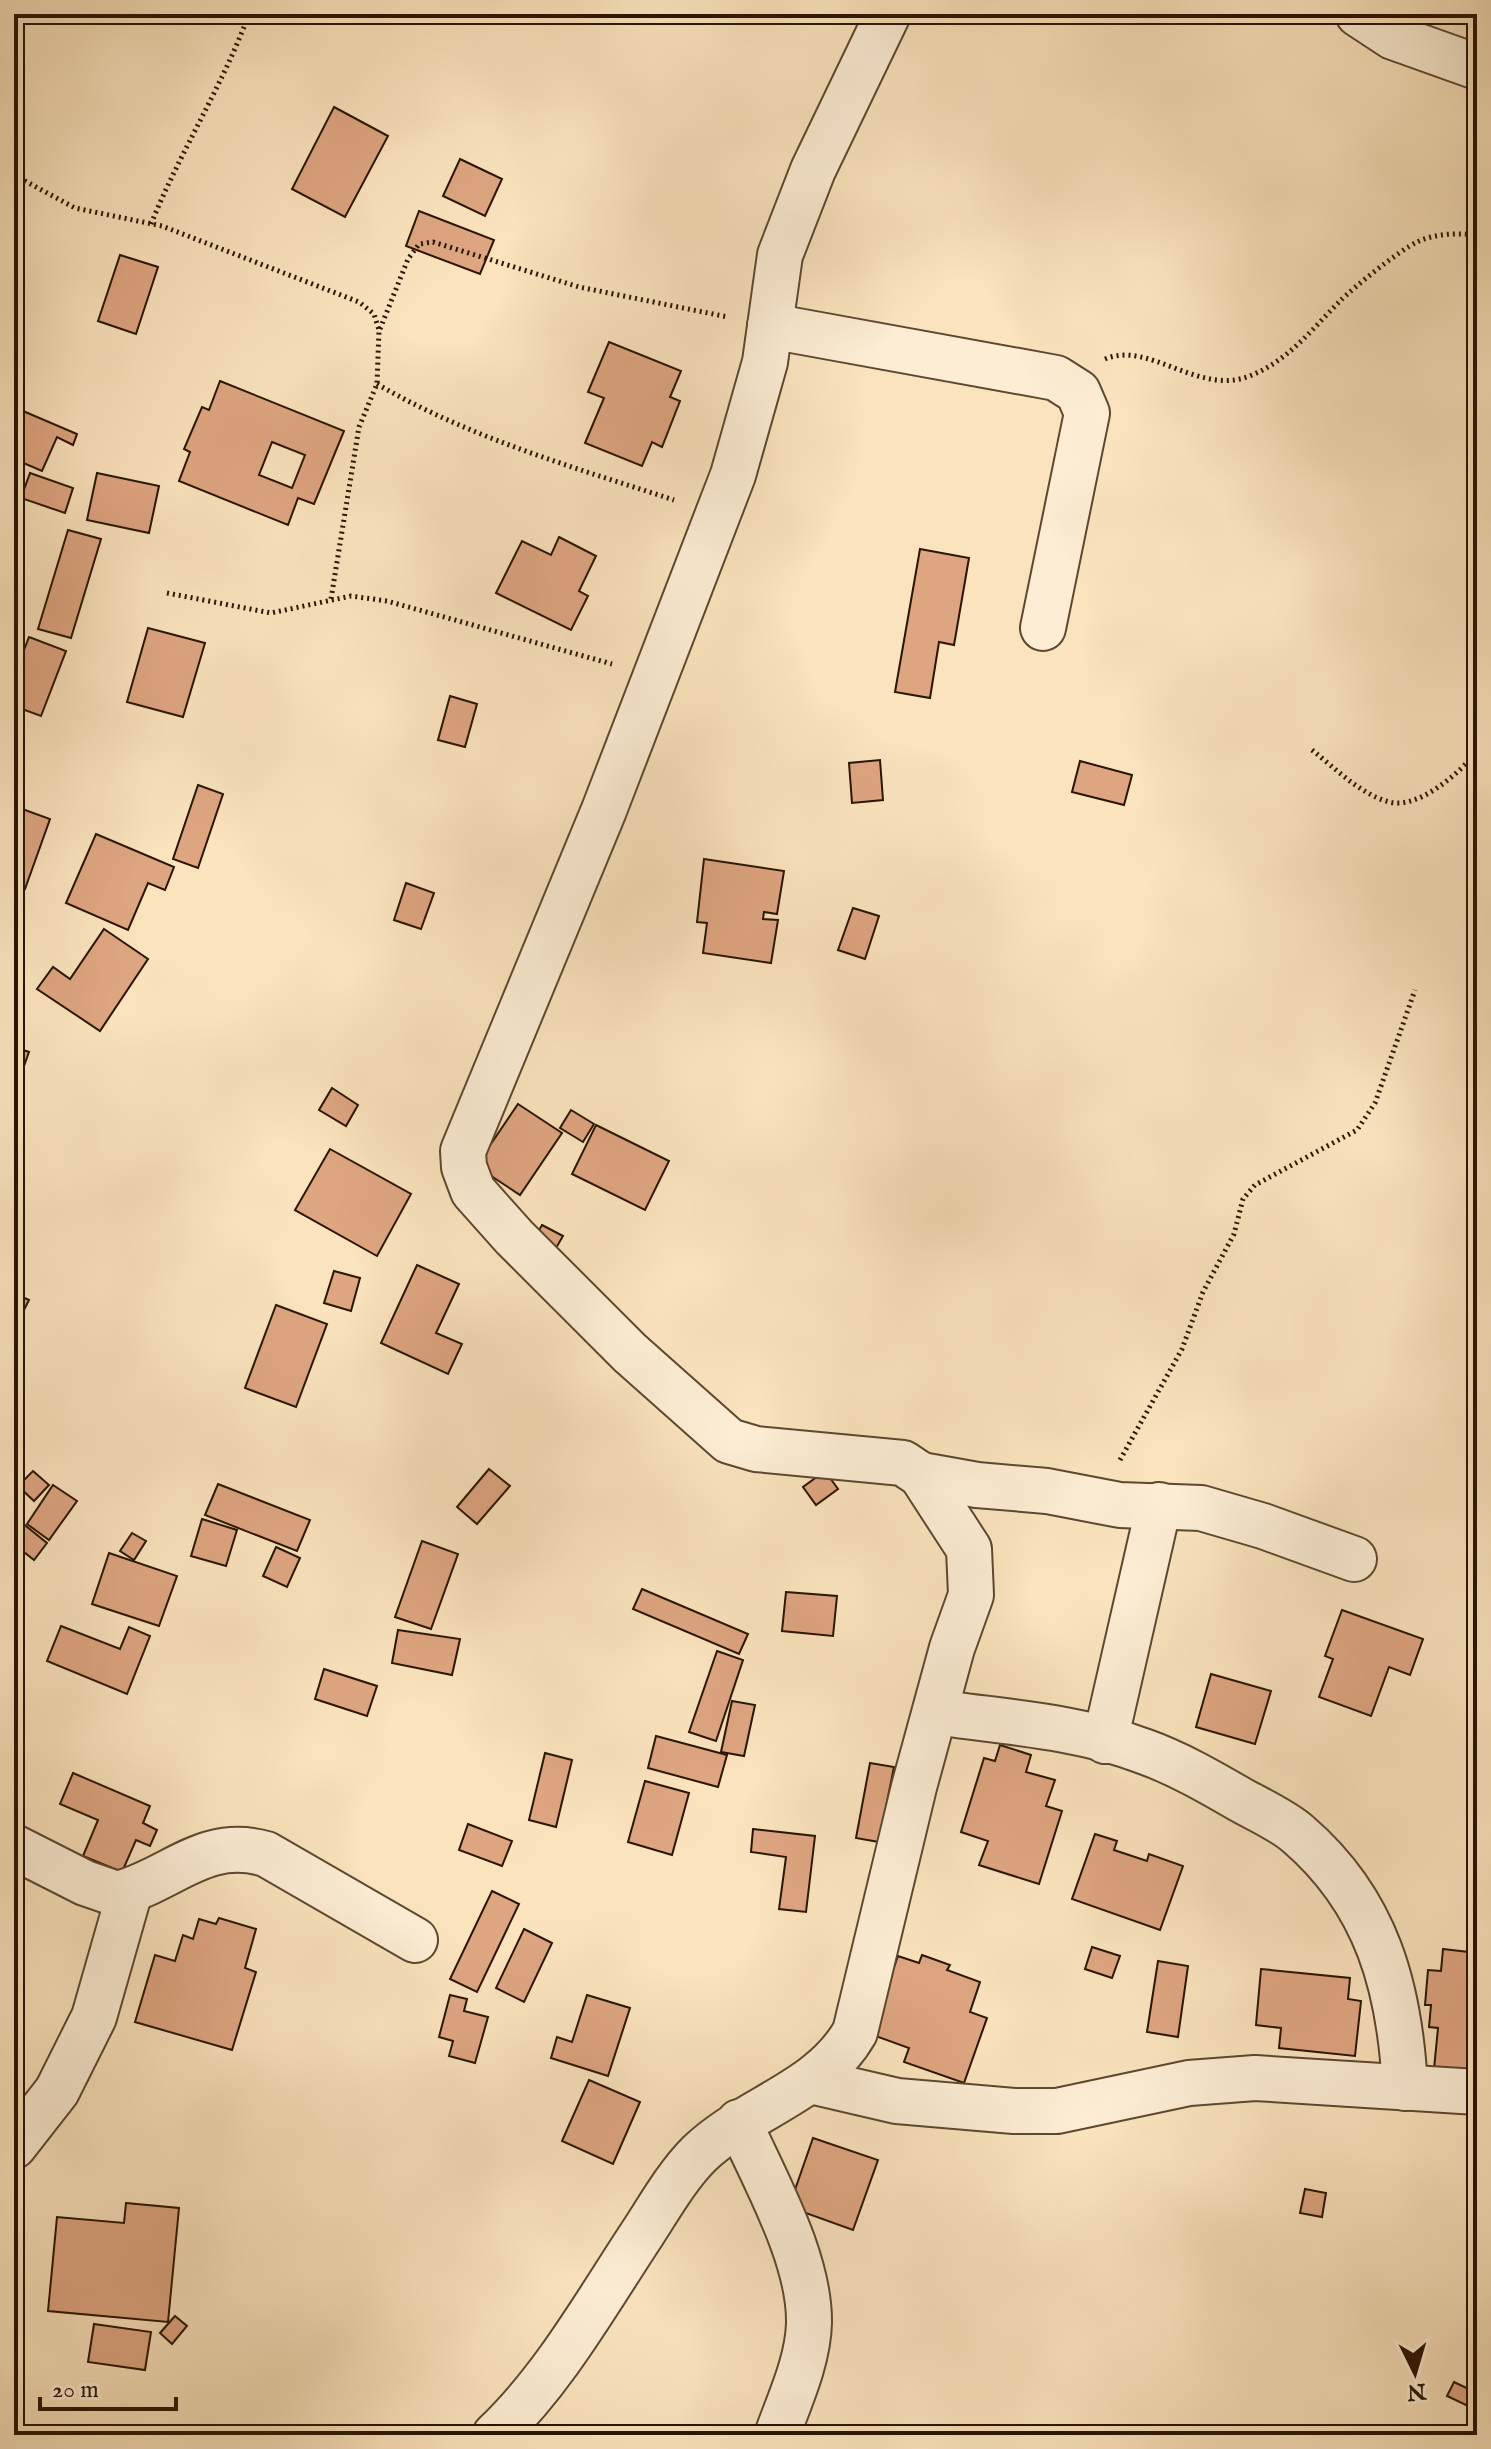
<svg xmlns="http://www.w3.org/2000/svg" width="1491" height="2449" font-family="'IM FELL English',serif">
<rect width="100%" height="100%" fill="#fae3bd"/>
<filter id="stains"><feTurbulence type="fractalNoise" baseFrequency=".0025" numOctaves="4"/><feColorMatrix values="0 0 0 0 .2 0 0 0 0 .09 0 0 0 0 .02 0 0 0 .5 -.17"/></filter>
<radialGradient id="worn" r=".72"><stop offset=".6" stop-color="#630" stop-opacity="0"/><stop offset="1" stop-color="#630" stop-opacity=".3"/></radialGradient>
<g fill="#dea581" stroke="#281400" stroke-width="2" fill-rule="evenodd">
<path d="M334,107L388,136L345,217L292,189Z"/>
<path d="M460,159L502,179L485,216L443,196Z"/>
<path d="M419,211L494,240L480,274L406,246Z"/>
<path d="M120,255L158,267L136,334L98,321Z"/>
<path d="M609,342L681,371L670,397L680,401L662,447L652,442L642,466L585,443L604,398L588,392Z"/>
<path d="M220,381L344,431L314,504L298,498L288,525L179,481L190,452L184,449L202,407L209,410ZM272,442L305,455L292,488L259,475Z"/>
<path d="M23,411L77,434L73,445L57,437L42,471L14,459V432Z"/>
<path d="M30,473L73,488L65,513L21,498Z"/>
<path d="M97,473L159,486L149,533L87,520Z"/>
<path d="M68,530L101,539L71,638L38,629Z"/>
<path d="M559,537L596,556L579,591L588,596L571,630L496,593L522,541L551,555Z"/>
<path d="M920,549L969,558L954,645L939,642L930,698L895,692Z"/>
<path d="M148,628L205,643L183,717L127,702Z"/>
<path d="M29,637L66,651L41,716L14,706V676Z"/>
<path d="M450,696L477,704L465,747L438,740Z"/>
<path d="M880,760L883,800L852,803L849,763Z"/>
<path d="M1080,761L1132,775L1124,805L1072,792Z"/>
<path d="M198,785L223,794L198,868L173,859Z"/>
<path d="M14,806L50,819L25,889L14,885Z"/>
<path d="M96,834L174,867L165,890L148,883L128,930L66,903Z"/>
<path d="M704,859L784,871L777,914L764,912L763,919L778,920L771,963L703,953L707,923L697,922Z"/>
<path d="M406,883L434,893L421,929L394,920Z"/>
<path d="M853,908L879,916L865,959L838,950Z"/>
<path d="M104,929L148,959L100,1031L37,989L53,967L70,979Z"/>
<path d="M14,1047L29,1052L14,1094Z"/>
<path d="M332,1088L358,1105L346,1126L319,1110Z"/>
<path d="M518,1104L562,1133L520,1195L476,1166Z"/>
<path d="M571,1110L594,1124L583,1142L560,1128Z"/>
<path d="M596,1125L669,1161L645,1210L572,1174Z"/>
<path d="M330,1149L411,1194L377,1256L295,1210Z"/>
<path d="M542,1225L563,1236L552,1255L531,1244Z"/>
<path d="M417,1265L459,1284L436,1333L462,1344L448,1374L381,1343Z"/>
<path d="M334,1271L360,1278L351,1311L324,1303Z"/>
<path d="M14,1293L29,1300L14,1330Z"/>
<path d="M276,1305L327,1324L296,1407L245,1388Z"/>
<path d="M489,1469L510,1486L477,1524L457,1507Z"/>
<path d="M33,1471L49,1485L34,1501L18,1486Z"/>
<path d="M825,1471L838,1489L816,1505L803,1487Z"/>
<path d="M218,1484L310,1520L297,1551L205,1515Z"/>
<path d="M53,1485L77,1501L49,1540L27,1524Z"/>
<path d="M16,1518L47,1543L34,1560L14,1544Z"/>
<path d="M202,1519L237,1530L226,1566L191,1556Z"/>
<path d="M132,1533L146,1541L134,1560L120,1551Z"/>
<path d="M422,1541L458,1554L431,1629L395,1617Z"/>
<path d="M276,1547L300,1558L287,1587L263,1576Z"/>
<path d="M109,1553L177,1576L159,1626L92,1604Z"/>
<path d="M642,1589L748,1634L739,1654L633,1609Z"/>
<path d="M786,1592L837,1596L833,1636L782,1631Z"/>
<path d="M1342,1610L1423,1639L1410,1675L1389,1667L1371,1716L1319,1697L1333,1659L1325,1656Z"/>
<path d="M61,1626L120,1649L129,1627L150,1636L127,1694L47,1661Z"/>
<path d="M398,1630L460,1639L452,1675L392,1663Z"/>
<path d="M717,1651L743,1660L716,1741L689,1732Z"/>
<path d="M324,1669L377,1686L367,1716L315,1699Z"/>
<path d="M1211,1674L1271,1691L1255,1744L1196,1727Z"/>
<path d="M732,1701L755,1705L744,1756L721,1752Z"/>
<path d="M656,1736L727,1755L718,1787L648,1768Z"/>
<path d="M1000,1745L1031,1755L1026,1772L1055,1780L1046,1806L1062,1811L1039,1884L979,1865L988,1841L961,1832L984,1758L995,1761Z"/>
<path d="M545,1753L572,1760L556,1827L529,1820Z"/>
<path d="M870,1763L894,1767L879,1842L856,1838Z"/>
<path d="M73,1773L150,1806L143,1823L157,1830L150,1846L136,1840L122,1872L83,1856L98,1820L60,1804Z"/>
<path d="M645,1781L689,1793L672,1855L628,1842Z"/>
<path d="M468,1824L512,1841L502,1866L459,1850Z"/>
<path d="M753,1829L815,1836L806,1912L779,1909L786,1857L751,1852Z"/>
<path d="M1095,1834L1117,1841L1114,1850L1147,1861L1149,1854L1183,1866L1160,1930L1072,1899Z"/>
<path d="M492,1891L519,1904L477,1992L450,1979Z"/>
<path d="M219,1918L256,1929L245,1968L256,1972L232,2050L135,2022L155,1955L175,1961L183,1935L193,1939L199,1919L216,1924Z"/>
<path d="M524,1929L552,1943L524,2002L496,1988Z"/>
<path d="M1092,1947L1120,1956L1112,1978L1085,1969Z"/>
<path d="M1443,1949L1477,1953V2046L1474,2059H1468L1467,2072L1434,2069L1438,2028L1429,2027L1431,2005H1425L1428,1970L1441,1971Z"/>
<path d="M922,1955L950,1965L947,1970L980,1982L970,2012L987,2018L964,2083L904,2062L909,2048L870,2034L898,1956L919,1963Z"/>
<path d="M1158,1961L1188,1966L1178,2037L1147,2032Z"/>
<path d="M1261,1969L1350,1978L1348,1999L1361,2001L1355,2056L1279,2048L1281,2028L1256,2025Z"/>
<path d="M450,1995L467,1999L464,2011L488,2017L475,2063L449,2056L453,2041L439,2037Z"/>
<path d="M587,1995L630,2008L608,2076L551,2058L557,2037L572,2042Z"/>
<path d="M589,2080L640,2102L613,2164L562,2141Z"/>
<path d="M813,2138L878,2160L853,2230L789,2207Z"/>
<path d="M1305,2189L1326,2193L1322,2217L1300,2213Z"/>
<path d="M126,2203L179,2208L168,2322L48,2311L57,2217L124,2223Z"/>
<path d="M175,2316L187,2326L172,2344L160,2333Z"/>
<path d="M94,2324L151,2332L145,2370L88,2362Z"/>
<path d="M1454,2382L1475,2392L1468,2406L1447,2396Z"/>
</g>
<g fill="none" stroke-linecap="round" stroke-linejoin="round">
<defs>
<g id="minor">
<path d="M1358,14L1393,37L1477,67"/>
<path d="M770,326L1056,378L1078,392L1087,413L1043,628"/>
<path d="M921,1475L977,1485L1047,1491L1120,1505L1201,1508L1263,1526L1354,1559"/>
<path d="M935,1712C1003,1722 1078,1726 1143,1751C1177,1763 1210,1782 1241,1800C1259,1810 1282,1820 1298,1834C1377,1902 1400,1988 1405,2088"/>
<path d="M1105,1741L1159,1505"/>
<path d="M14,1847L85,1883L117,1894C172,1880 204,1836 266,1854L415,1940"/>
<path d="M811,2081L897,2101L1014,2111H1057L1189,2083L1255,2078L1477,2092"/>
<path d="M739,2122C765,2181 810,2258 809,2323C808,2361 790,2399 777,2435"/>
<path d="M14,2146L57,2091L94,2017L130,1891"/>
<path d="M495,2435C554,2379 597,2302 642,2234C659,2208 677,2176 699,2154C748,2107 820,2093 855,2032L914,1787L952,1648L971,1595L969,1549L921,1475L903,1463L756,1449L729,1441L630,1353L514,1237L473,1191L464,1167L463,1151L604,810L733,475L765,362L780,255L813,170L888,14"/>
</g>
</defs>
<use href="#minor" stroke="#5c482f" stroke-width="48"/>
<g stroke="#281400" stroke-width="5" stroke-dasharray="2 4" stroke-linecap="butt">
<path d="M14,175L75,208L162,226L359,302L374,314L379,330L377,384L359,427L331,599"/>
<path d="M151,224C180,152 222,87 249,14"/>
<path d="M380,329L408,259L419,244L433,242L579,287L728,317"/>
<path d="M1105,359C1150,340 1200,398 1252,375C1289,360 1313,328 1340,301C1354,287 1400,250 1417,242C1436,233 1457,233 1477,235"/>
<path d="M377,384C470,438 573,467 674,500"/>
<path d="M167,593L271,613L351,596L387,601L612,664"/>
<path d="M1312,750C1335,768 1360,794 1389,802C1418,810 1461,772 1477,751"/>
<path d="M1120,1460L1182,1349L1203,1292L1234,1234L1243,1199L1255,1185L1357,1130L1375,1103L1415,990"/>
</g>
<use href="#minor" stroke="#fcedd4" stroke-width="44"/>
</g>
<rect width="1491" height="2449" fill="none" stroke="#fae3bd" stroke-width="48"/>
<rect x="16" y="16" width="1459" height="2417" fill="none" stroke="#281400" stroke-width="4"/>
<rect x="24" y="24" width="1443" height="2401" fill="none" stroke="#281400" stroke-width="2"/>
<g transform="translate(1415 2373) rotate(175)" stroke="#fcedd4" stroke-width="6" paint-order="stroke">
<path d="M0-6L14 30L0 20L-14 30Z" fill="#281400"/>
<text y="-12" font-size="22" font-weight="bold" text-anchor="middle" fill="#281400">N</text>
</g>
<path d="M40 2397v12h136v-12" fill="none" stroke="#281400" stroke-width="4"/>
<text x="52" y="2397" font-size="24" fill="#281400" stroke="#fcedd4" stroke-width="6" paint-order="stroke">20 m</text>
<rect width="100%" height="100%" filter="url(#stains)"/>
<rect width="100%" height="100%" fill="url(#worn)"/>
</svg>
